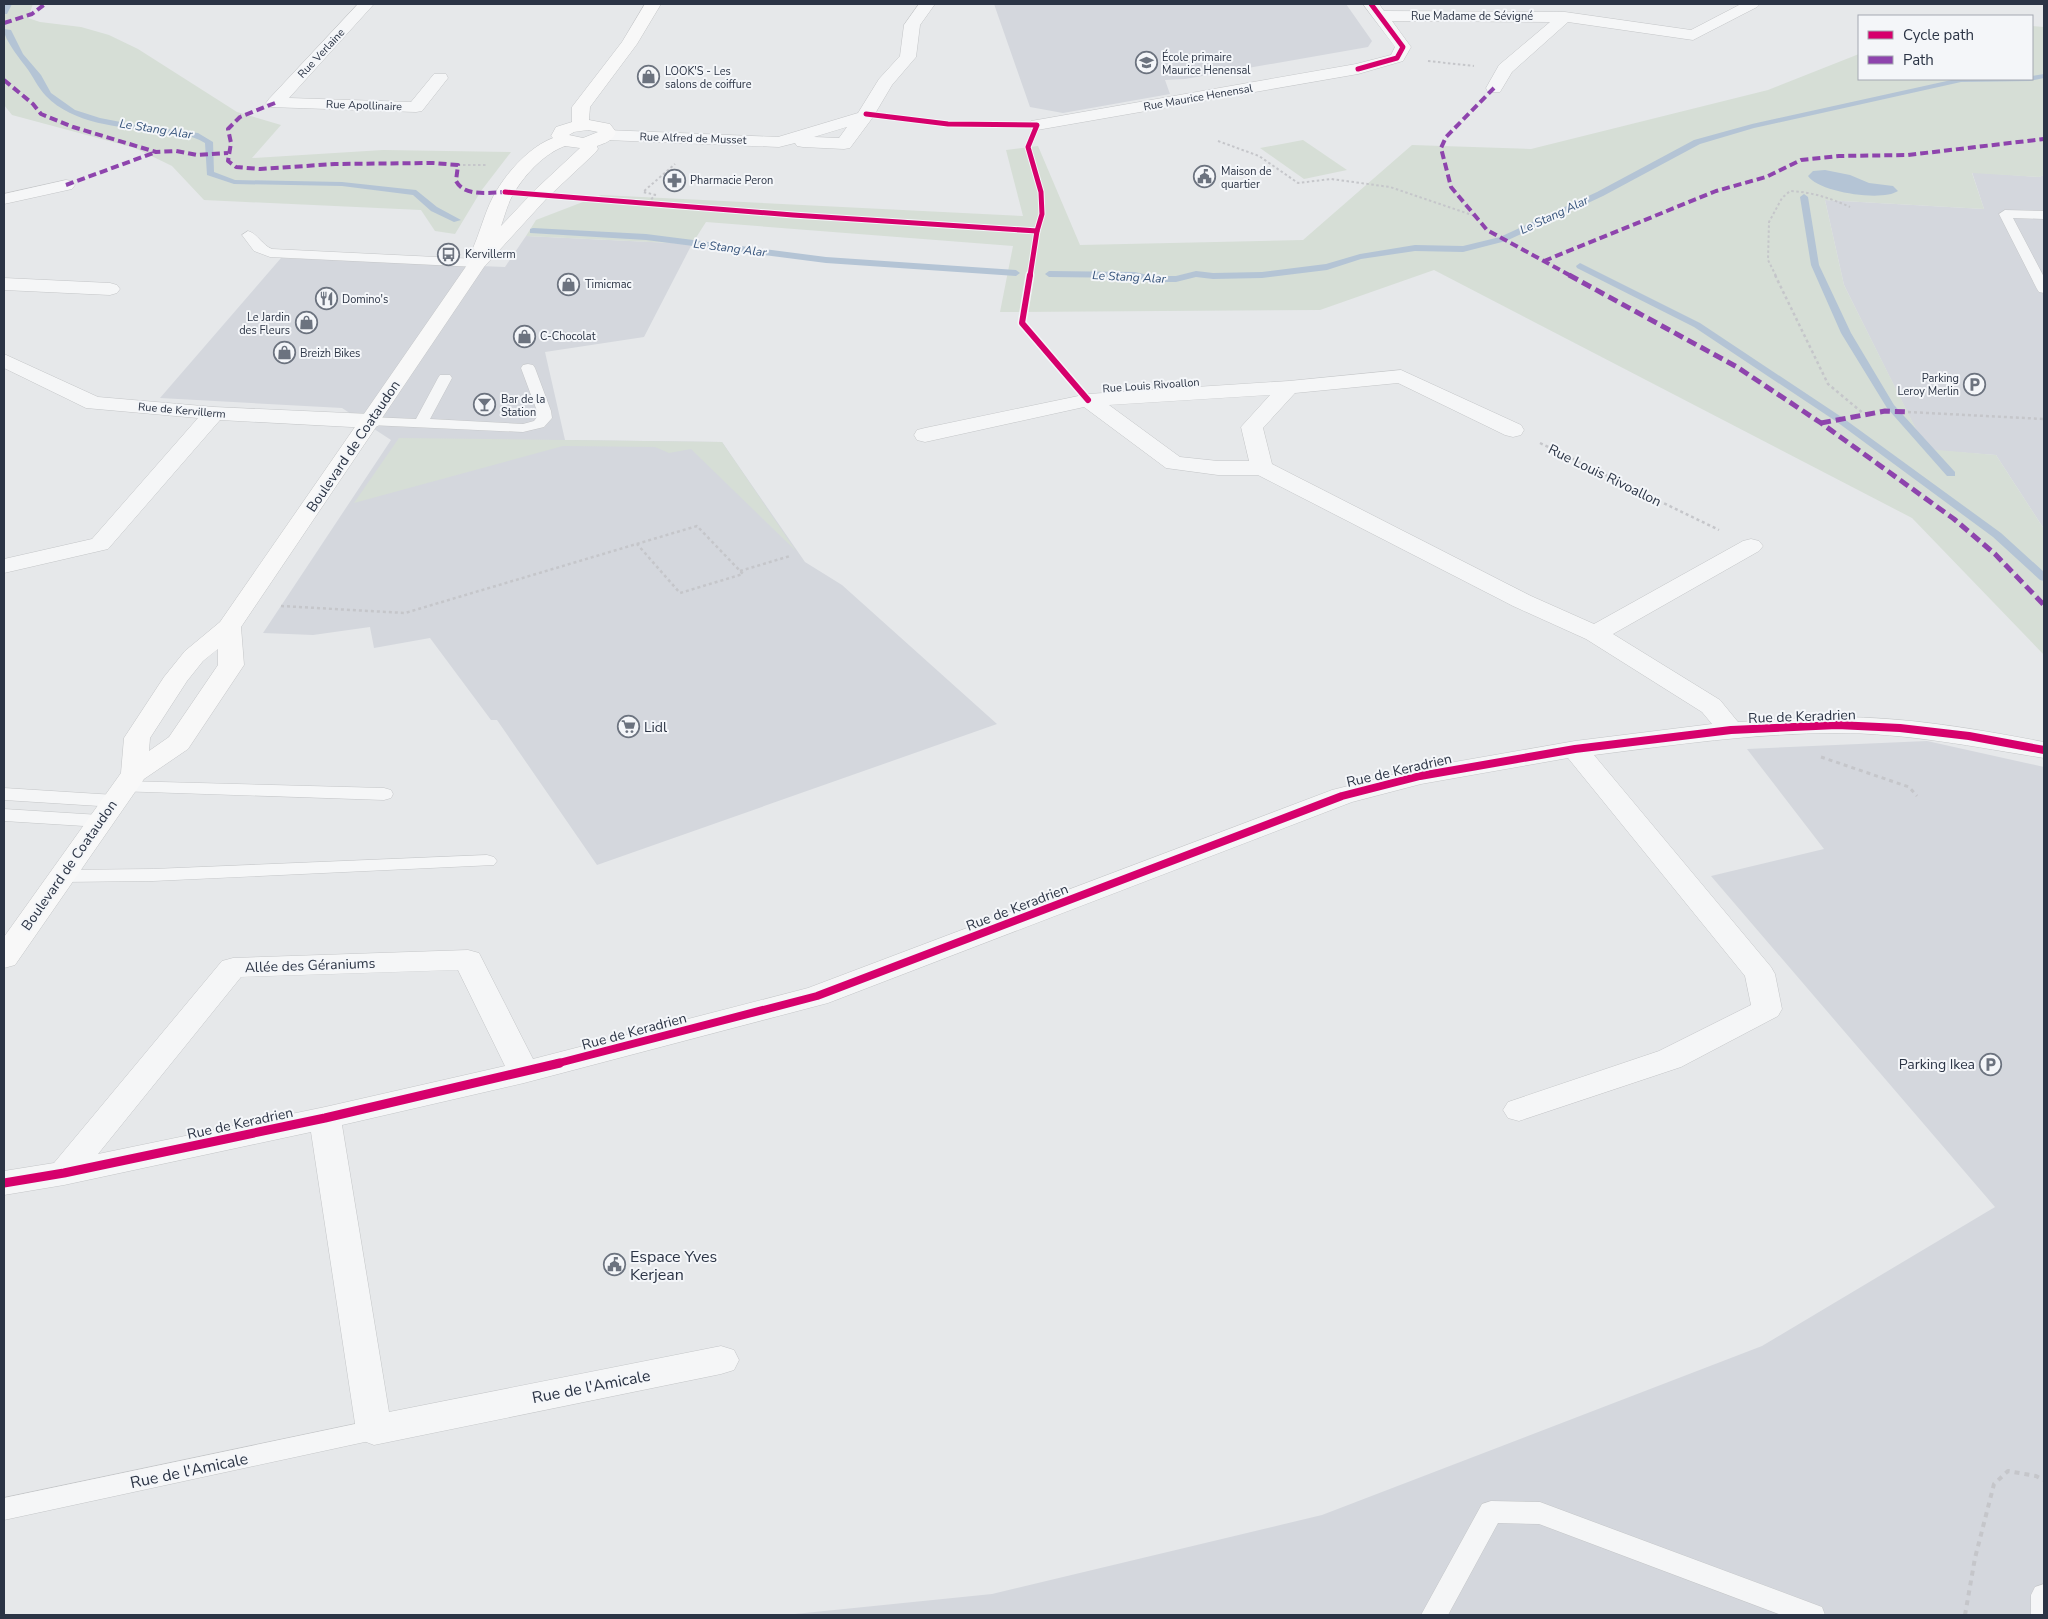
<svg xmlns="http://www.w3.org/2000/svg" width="2048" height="1619" font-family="'Nunito Sans',sans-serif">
<rect width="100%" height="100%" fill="#e6e8ea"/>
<g fill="#d4d7dd">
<path d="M994,4H1346L1372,41L1368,47L1185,79L1165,80L1170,94L1063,113L1030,107Z"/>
<path d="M1972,172L2039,177L2044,175V529L1996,455L1926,450L1844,285L1825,200L1984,209Z"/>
<path d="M526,236L692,244L644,337L545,352L565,440L722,442L805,562L842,585L997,724L597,865L497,720H491L430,638L374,648L370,627L313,635L263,633L391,440L342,408L160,398L281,258L505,267Z"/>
<path d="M1927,741L2044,767V1615H785L992,1594L1322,1515L1762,1346L1995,1207L1711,876L1824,849L1747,749Z"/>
</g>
<g fill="#d6ded6">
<path d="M4,4H33L28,18L40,22L81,27L109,35L138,49L237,112L281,125L252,158L383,150L511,152L481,191L455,234L435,231L421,210L204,200L172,166L135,148L12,115L4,105Z"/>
<path d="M2032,26L2044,27V175L2039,177L1972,173L1984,209L1825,200L1844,285L1926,449L1996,455L2044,529V655L1912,518L1434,270L1320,310L1000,312L1013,246L706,222L692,244L526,236L536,220L601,195L1023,216L1006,150L1038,146L1080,245L1303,240L1412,145L1531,149L1768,90L1859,54V79H2032Z"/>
<path d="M1303,140L1347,170L1304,179L1260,148Z"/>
<path d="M399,438L722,442L796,551L691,449L669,453L655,447L563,446L354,503Z"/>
</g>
<path fill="#b4c4d5" d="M1825,170L1850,175L1869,183L1893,186L1898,191C1882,202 1818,192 1808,176L1813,171Z"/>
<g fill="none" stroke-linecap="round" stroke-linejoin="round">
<g fill="#b4c4d5" fill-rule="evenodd">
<path d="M5,4H12L7,14H4Z"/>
<path d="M4,29L11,30L23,54L41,75L51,93L75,110L100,118L136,125L198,133L213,142L214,172L235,180L342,182L416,190L437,207L461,220L454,222L431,211L413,195L342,186L234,184L207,175L205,143C191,134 174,134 157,132C120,127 73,124 46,96C38,88 33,76 26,67C20,59 3,38 4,29Z"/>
<path d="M2044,74V78L2030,81L1961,82L1754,128L1700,144L1603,196L1506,241L1463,252L1415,251L1361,259L1327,270L1262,278L1213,279L1196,277L1176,282H1152L1135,278L1049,277L1045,274L1049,271L1135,272L1152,276H1176L1196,271L1213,273L1262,272L1326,264L1360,254L1415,245L1463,246L1500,237L1597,192L1694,140L1752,124L1956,79H2032V76Z"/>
<path d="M1804,194L1808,197L1819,265L1851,333L1894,405L1955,472V476H1947L1887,408L1841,333L1811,265L1800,197Z"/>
<path d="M533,228L646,234L826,257L1016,270L1020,273L1016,276L826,263L646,240L530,233V229Z"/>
<path d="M1580,263L1700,323L1843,418L2001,533L2044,572V581L2040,580L1993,537L1837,422L1694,327L1577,268L1576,266Z"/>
</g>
<defs>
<g id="service">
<path d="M2005,210L2044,211V219L2013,218L2044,277V293L2039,292L2037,289L1999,214Z"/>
<path d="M248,231C257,233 262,245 272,249L477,259L484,263L477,267L270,257L254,251L242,235Z"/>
<path d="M528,364L533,365L535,368L551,411L552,418L544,427L523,432L370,425L365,424L363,421L365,418L370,417L416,419L438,378L440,375H450L452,378L430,419L523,424L534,421L537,417V411L521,368L523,365Z"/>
<path d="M124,781L384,788L391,790L393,794L391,798L384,800L117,791L115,787L117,783Z"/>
<path d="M4,788L115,795L122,797L124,801L122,805L115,807L4,800Z"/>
<path d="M4,809L100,815L107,817L109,821L107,825L100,827L4,821Z"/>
<path d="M487,855L494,857L497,861L494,865L153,881L61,882L54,880L51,876L54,872L61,870L153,869Z"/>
<path d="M374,1420L383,1423L387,1430L383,1437L374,1440L4,1520V1498Z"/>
<path d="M1491,1501L1540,1502L1822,1607L1825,1615H1781L1539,1524L1498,1523L1448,1615H1421L1482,1504Z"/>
<path d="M2044,1584V1615H2031V1595L2035,1587Z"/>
</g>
<g id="minor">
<path d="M358,4H374L289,98L411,102L434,74H446L448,78L422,111L416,112L269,107L266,103L269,99Z"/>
<path d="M919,4H935L920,25L916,57L892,85L873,117L850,148L844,149L803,147L797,146L795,143L779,147L606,140L600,139L597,135L600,131L606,130L778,137L858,113L879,79L900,56L904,25ZM847,127L839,138L814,137Z"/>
<path d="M1363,4H1379L1384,11L1565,12L1691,30L1741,4H1760L1757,7L1693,40L1568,22L1512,72L1500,92H1488L1486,88L1499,65L1550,22L1392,21L1411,47L1403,61L1358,74L1037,130L1031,129L1028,125L1031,121L1037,120L1356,64L1391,55L1395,47Z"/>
<path d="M66,180L72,181L75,185L72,189L4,204V194Z"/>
<path d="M4,278L110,283L117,285L120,289L117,293L110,295L4,290Z"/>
<path d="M4,354L98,397L214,407L370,414L378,416L381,421L378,426L370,428L220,420L108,549L4,573V559L92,539L198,418L86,408L4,368Z"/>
<path d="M1401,370L1521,425L1524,430L1521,435L1513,437L1505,435L1398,383L1295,393L1263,428L1272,464L1531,596L1594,624L1743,541L1751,539L1759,541L1763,546L1759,551L1613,634L1720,700L1738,722C1771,720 1804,717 1837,717C1907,717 1976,729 2044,742V758C1975,747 1907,733 1837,733C1755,733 1674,745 1594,755L1771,967L1775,974L1782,1009L1778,1016L1681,1067L1519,1121L1508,1118L1503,1110L1508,1102L1659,1051L1751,1005L1745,976L1568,758L1421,784L1352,802L828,1003L524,1083L342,1125L389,1412L721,1346L734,1350L739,1360L734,1370L721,1374L374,1445L361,1440L356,1430L311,1132L64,1185L4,1195V1171L54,1163L222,961L233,958L468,950L479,953L533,1059L808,988L1332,790L1420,768L1575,741L1712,724L1702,712L1586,639L1513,606L1258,475H1218L1166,468L1084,407L925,442L917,440L914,435L917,430L925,428L1088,394L1289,381ZM1270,395L1241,427L1249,461H1218L1180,457L1109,405ZM458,970L505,1066L325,1107L98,1154L241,977Z"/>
</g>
<path id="secondary" d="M645,4H661L637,44L590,107L589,120L610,124L616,132C613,141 605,143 597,146L598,149L595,153L547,198L484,267L241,627L244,665L188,749L144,779L15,965L4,968V937L121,773L124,738L164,677L185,651L220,622L476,252L473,248C481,230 486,207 497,190C509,170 531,146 553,138L551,136L556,127L572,122V107L622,42ZM588,130L598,132L583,138L569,135L574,132ZM565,146L580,148L535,190L501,226C505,215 508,202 514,193C525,174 545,153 565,146ZM218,649V665L169,737L149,751L150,738L187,681L203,661Z"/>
</defs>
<use href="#service" stroke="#c4c6c8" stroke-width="1"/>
<use href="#minor" stroke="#c4c6c8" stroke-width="1"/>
<use href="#secondary" stroke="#c4c6c8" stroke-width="1"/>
<g stroke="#c5c6ca" stroke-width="2" stroke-dasharray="2.5 2.5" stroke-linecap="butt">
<path d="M1428,61L1474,66"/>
<path d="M1218,141L1259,156L1298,183L1331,179L1390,187L1475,216"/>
<path d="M458,165H487"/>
<path d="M656,195L643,192L675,164"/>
<path d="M648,203L655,195"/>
<path d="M1776,276L1768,260L1769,222L1782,198L1790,191C1812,192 1830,198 1850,207"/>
</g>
<g stroke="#c5c6ca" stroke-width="2.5" stroke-dasharray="3 3" stroke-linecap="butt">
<path d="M1775,275L1828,384L1864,414"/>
<path d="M1908,412L2044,419"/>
<path d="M1540,443L1719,530"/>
<path d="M740,571L790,556"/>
<path d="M281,606L405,613L697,526L743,574L680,593L637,544"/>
</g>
<path stroke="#c5c6ca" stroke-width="3" stroke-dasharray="4 4" stroke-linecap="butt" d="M1821,757L1909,787L1917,796"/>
<path stroke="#c5c6ca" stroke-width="4" stroke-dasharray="5 5" stroke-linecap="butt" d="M1965,1615L1975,1558L1994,1484L2008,1471L2036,1476L2044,1480"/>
<use href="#service" fill="#f5f6f7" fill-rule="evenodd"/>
<use href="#minor" fill="#f5f6f7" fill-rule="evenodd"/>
<use href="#secondary" fill="#f8f8f8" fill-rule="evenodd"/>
<g stroke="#8e44ad" stroke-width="4" stroke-dasharray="8 4" stroke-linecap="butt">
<path d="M4,23L32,14L45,4"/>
<path d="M4,80L33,104L41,114L73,127L156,152L176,151L197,155L228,153"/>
<path d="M1494,88L1446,137L1441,148L1451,187L1487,230L1571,276"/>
<path d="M275,103L240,117L228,129L231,143L228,161L236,167L260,169L335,164L433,163L458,165L456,181C465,198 492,192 508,192"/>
<path d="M66,185L156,152"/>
<path d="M1544,261L1716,191L1766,177L1801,160L1839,156L1908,155L2044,139"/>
</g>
<g stroke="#8e44ad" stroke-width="5" stroke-dasharray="10 5" stroke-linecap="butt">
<path d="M1569,275L1737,367L1821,423L1954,519L1995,554L2044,605"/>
<path d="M1821,423L1885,411L1908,412"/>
</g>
<defs>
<g id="cycleway-far3">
<path d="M1358,69L1397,58L1403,47L1371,4"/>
<path d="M866,114L948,124L1037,125L1028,147L1041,192L1042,214L1037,231L1030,276"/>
<path d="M505,192L793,215L1037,231"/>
</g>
<path id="cycleway-far2" d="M1030,275L1022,323L1088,400"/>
<path id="cycleway-far1" d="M555,1064L817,996L1342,796L1420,776L1575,749L1731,730L1837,725L1900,728L1969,736L2044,750"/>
<path id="cycleway" d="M4,1183L64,1173L325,1118L560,1063"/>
</defs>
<use href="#cycleway-far3" stroke="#f4f6f9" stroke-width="7"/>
<use href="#cycleway-far2" stroke="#f4f6f9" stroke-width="9"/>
<use href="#cycleway-far1" stroke="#f4f6f9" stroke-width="11"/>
<use href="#cycleway" stroke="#f4f6f9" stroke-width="12"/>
<use href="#cycleway-far3" stroke="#d6006c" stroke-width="5"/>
<use href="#cycleway-far2" stroke="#d6006c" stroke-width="6"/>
<use href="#cycleway-far1" stroke="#d6006c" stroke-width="8"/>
<use href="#cycleway" stroke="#d6006c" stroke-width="9"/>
</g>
<defs>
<symbol id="school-ring" viewBox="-11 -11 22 22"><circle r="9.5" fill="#f4f6f9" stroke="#6c737f" stroke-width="1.5"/><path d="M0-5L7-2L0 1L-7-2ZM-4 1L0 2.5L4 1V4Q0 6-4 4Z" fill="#6c737f"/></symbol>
<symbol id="shop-ring" viewBox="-11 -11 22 22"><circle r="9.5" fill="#f4f6f9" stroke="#6c737f" stroke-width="1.5"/><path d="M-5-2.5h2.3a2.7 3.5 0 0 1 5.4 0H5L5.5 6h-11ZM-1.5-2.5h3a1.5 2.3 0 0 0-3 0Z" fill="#6c737f"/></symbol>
<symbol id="civic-ring" viewBox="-11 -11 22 22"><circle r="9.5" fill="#f4f6f9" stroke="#6c737f" stroke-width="1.5"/><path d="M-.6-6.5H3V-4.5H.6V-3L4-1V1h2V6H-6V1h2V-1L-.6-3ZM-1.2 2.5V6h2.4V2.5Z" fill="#6c737f"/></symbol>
<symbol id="pharmacy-ring" viewBox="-11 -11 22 22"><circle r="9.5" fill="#f4f6f9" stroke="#6c737f" stroke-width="1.5"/><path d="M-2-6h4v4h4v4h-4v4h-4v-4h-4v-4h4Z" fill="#6c737f"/></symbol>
<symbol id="bus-ring" viewBox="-11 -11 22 22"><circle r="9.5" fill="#f4f6f9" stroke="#6c737f" stroke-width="1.5"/><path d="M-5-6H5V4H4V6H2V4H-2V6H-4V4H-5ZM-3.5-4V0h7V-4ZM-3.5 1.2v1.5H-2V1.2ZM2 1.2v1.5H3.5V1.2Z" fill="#6c737f"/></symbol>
<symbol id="restaurant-ring" viewBox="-11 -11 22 22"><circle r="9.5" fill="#f4f6f9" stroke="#6c737f" stroke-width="1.5"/><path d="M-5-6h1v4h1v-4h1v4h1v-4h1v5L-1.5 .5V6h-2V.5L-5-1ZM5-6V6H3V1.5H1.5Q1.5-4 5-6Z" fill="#6c737f"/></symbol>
<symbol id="parking-ring" viewBox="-11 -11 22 22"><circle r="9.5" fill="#f4f6f9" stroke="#6c737f" stroke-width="1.5"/><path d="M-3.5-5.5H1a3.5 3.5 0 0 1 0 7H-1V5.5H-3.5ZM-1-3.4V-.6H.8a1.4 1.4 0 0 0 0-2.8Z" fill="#6c737f"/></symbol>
<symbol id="bar-ring" viewBox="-11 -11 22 22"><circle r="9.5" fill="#f4f6f9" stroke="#6c737f" stroke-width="1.5"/><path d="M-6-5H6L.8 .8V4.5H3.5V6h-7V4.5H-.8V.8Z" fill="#6c737f"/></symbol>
<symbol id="supermarket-ring" viewBox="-11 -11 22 22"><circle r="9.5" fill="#f4f6f9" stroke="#6c737f" stroke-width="1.5"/><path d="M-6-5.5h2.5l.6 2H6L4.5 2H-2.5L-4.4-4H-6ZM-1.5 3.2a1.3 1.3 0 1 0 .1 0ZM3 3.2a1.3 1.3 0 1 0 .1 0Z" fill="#6c737f"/></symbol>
</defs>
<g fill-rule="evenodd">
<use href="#school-ring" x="1134" y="50" width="25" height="25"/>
<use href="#shop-ring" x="636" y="64" width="25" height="25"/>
<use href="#civic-ring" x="1192" y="164" width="25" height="25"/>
<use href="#pharmacy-ring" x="662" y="168" width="25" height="25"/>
<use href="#bus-ring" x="436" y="242" width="25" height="25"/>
<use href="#shop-ring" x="556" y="272" width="25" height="25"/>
<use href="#restaurant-ring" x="314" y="286" width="25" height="25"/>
<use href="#shop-ring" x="294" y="310" width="25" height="25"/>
<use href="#shop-ring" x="512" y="324" width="25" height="25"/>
<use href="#shop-ring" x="272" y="340" width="25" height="25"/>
<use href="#parking-ring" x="1962" y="372" width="25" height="25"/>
<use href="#bar-ring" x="472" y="392" width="25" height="25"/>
<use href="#supermarket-ring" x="616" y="714" width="25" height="25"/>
<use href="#parking-ring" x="1978" y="1052" width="25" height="25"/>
<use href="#civic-ring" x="602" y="1252" width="25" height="25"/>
</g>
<g text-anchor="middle" stroke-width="4" stroke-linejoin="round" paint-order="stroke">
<g font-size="11" fill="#2b3445" stroke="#f4f6f9">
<text x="1472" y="20">Rue Madame de Sévigné</text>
<text transform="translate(321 53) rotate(-47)" y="4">Rue Verlaine</text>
<text transform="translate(1198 97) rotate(-10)" y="4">Rue Maurice Henensal</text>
<text transform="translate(364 105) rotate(2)" y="4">Rue Apollinaire</text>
<text transform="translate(693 138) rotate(2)" y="4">Rue Alfred de Musset</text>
<text transform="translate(1151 385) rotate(-4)" y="4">Rue Louis Rivoallon</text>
<text transform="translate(182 410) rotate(5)" y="4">Rue de Kervillerm</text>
</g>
<g font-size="11" fill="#2b3445" stroke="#f4f6f9" text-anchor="start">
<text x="1162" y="61">École primaire<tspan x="1162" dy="13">Maurice Henensal</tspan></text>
<text x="665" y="75">LOOK'S - Les<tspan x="665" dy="13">salons de coiffure</tspan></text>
<text x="1221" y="175">Maison de<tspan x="1221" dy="13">quartier</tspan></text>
<text x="690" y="184">Pharmacie Peron</text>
<text x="465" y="258">Kervillerm</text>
<text x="585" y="288">Timicmac</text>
<text x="342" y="303">Domino's</text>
<text x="290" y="321" text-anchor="end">Le Jardin<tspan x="290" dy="13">des Fleurs</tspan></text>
<text x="540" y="340">C-Chocolat</text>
<text x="300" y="357">Breizh Bikes</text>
<text x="1959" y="382" text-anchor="end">Parking<tspan x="1959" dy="13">Leroy Merlin</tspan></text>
<text x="501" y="403">Bar de la<tspan x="501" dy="13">Station</tspan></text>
</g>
<g font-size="12" font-style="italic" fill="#34527a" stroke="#f4f6f9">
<text transform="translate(156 129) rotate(9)" y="4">Le Stang Alar</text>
<text transform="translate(1554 215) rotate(-25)" y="4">Le Stang Alar</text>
<text transform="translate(730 248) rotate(7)" y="4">Le Stang Alar</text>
<text transform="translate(1129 277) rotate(3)" y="4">Le Stang Alar</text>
</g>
<g font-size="14" fill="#2b3445" stroke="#f4f6f9">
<text transform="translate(353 446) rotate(-56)" y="5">Boulevard de Coataudon</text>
<text transform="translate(1605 475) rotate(26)" y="5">Rue Louis Rivoallon</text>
<text transform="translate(1802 716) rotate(-2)" y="5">Rue de Keradrien</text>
<text transform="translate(1399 770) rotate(-13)" y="5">Rue de Keradrien</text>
<text transform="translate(69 865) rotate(-55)" y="5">Boulevard de Coataudon</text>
<text transform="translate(1017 907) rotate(-21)" y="5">Rue de Keradrien</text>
<text transform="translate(310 965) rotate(-2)" y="5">Allée des Géraniums</text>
<text transform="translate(634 1031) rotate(-15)" y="5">Rue de Keradrien</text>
<text transform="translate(240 1123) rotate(-12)" y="5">Rue de Keradrien</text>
</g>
<g font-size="14" fill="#2b3445" stroke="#f4f6f9" text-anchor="start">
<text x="644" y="732">Lidl</text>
<text x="1975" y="1069" text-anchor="end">Parking Ikea</text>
</g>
<g font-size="16" fill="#2b3445" stroke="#f4f6f9" text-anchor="start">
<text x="630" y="1262">Espace Yves<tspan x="630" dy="18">Kerjean</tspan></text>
</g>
<g font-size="16" fill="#2b3445" stroke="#f4f6f9">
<text transform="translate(591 1386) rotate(-11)" y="6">Rue de l'Amicale</text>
<text transform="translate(189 1470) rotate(-12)" y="6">Rue de l'Amicale</text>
</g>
</g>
<rect width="2048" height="1619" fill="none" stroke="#2b3445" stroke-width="10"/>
<rect x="1858" y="15" width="175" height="65" fill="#f4f6f9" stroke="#a4a8b1"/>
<rect x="1868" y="31" width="25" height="8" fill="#d6006c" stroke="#a4a8b1"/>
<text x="1903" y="40" font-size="15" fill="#2b3445">Cycle path</text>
<rect x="1868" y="56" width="25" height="8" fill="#8e44ad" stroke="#a4a8b1"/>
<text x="1903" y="65" font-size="15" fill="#2b3445">Path</text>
</svg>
